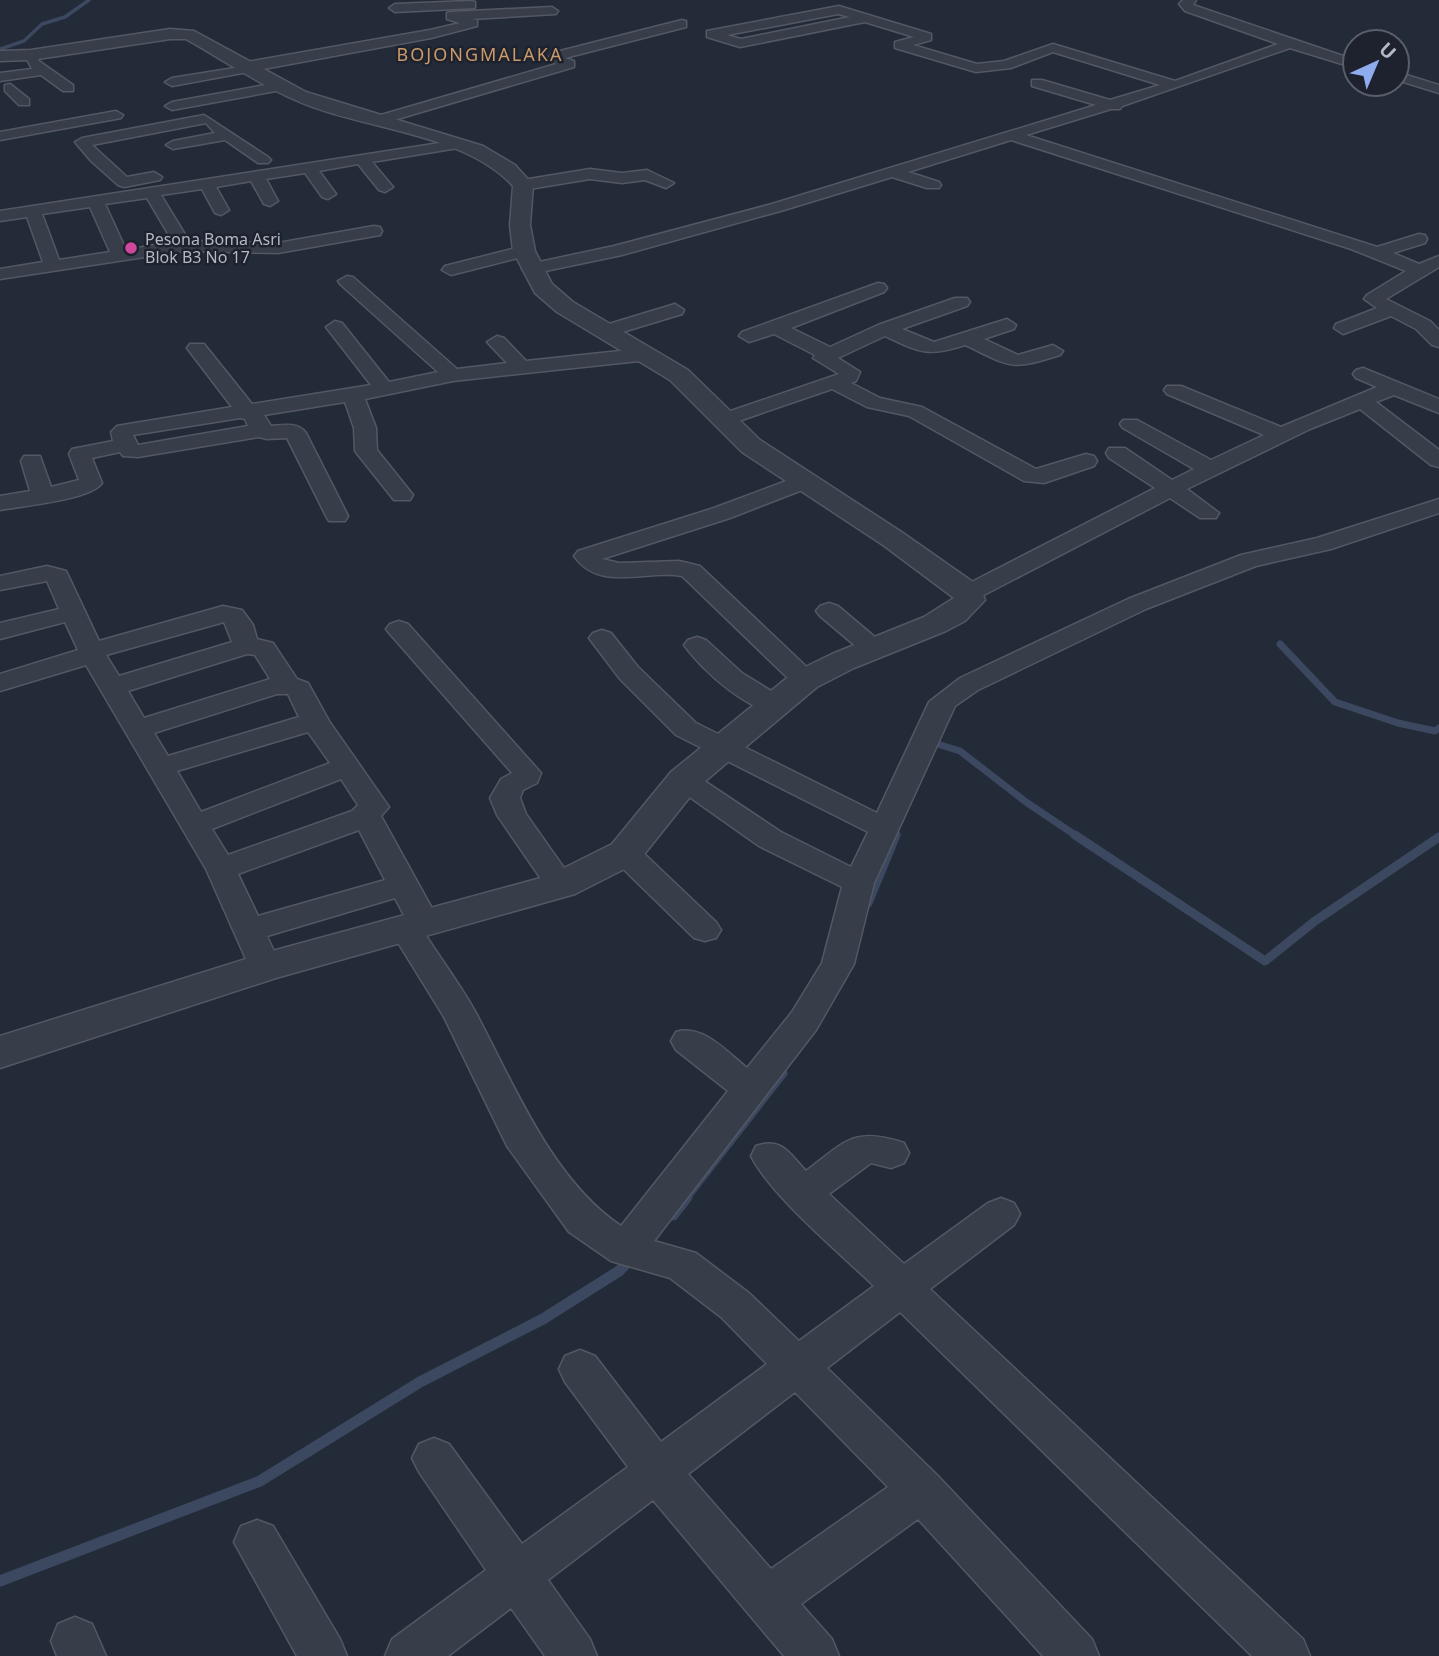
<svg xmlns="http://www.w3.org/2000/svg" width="1439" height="1656" font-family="'Noto Sans',sans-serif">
<rect width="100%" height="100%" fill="#242b38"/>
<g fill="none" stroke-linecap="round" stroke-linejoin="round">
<path stroke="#3b4860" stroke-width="3.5" d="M0,49L24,41L42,24L65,17L89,0"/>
<g stroke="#3b4860" stroke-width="7">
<path d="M1280,644L1335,702L1398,723L1435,731L1439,728"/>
<path d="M934,743L960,751L1026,802L1078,837"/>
<path d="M895,837L896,834"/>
</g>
<g stroke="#3b4860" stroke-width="9">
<path d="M1075,835L1265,961L1315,921L1439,837"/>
<path d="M868,903L896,835"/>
<path d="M685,1199L783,1073"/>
</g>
<g stroke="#3b4860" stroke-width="11">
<path d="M673,1215L687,1197"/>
<path d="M0,1581L260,1481L420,1382L543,1319L619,1271L630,1260"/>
</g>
<defs>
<g id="minor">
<path d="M1183,0H1196L1193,5L1355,60V68L1290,48L1122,106L1120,109H1111L1026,135L1377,247L1419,234L1425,235L1427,239L1425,243L1393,253L1419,264L1439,256V267L1386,299L1430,321L1439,330V347L1432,345L1416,329L1391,316L1343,334L1334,328L1336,324L1377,308L1364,299L1367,295L1406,271L1351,249L1011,140L908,172L939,182L941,185L939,188H927L892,177L784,210L622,255L531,274L522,269L525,265L614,246L772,204L1096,105L1032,86V80H1042L1110,100L1160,85L1053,52L1011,68L976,72L895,48V42L914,37L865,22L740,47L707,37V31L839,6L931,34V40L913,45L977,64L1004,61L1053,44L1175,81L1278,44L1185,11L1179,4ZM838,14L850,17L741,39L727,35Z"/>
<path d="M471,1L475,2V8L395,12L389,8L395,4Z"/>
<path d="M552,7L558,11L556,14L472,19L477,20V26L431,38L172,86L165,82L172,78L241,67L247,62L430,30L460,23L447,19V13L451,12Z"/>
<path d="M682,20L686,21V27L565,58L574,61V67L384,123H374L372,120L374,117L556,64L548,59L552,53Z"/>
<path d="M31,51L36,52L39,61L73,85V91H63L41,75L0,81V73L32,69L25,55Z"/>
<path d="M1397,72L1439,85V93L1397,80Z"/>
<path d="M282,82L287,83V89L172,110L165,106L172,102Z"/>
<path d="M10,84L29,99V105H19L5,91V85Z"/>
<path d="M116,111L123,115L121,118L0,140V132Z"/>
<path d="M204,115L268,157L271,160L268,163H258L225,140L173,149L166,145L173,141L215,133L206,123L92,145L127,177L154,172L162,177L160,180L124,187L118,185L91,161L75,142L82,138Z"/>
<path d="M459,140L464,141L466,144L464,147L372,162L393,187L385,192L379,190L358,164L319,171L336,194L328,199L322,197L305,173L266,179L278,201L270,206L264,204L251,181L216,187L229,210L221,215L215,213L202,189L161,195L189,241L278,243L374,226L380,227L382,231L380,235L278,253L184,251L0,279V269L43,262L27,217L0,221V211ZM147,198L173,242L126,250L105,204ZM90,207L110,252L59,260L42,214Z"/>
<path d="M590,169L622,173L647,170L674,183L666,188L645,180L622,183L590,179L523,190L515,185L523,180Z"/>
<path d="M524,246L533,251L530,255L451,275L442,270L445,266Z"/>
<path d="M347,276L353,277L457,369L507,363L487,342L497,336L504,338L526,361L648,348L658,354L648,360L453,381L365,399L376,428L377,450L413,495L410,500H394L355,451L354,428L345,402L264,415L271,426C283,425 298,422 306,433L348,516L345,521H329L326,516L287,438L267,439L259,437L138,457L123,456L120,452L92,458L102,483C91,500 21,506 0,510V496L30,491L21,461L24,456H40L51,487L79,480L69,454L72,449L113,441L111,432L117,426L232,407L187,348L190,344H204L252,404L371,385L326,327L335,321L342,323L389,382L438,372L341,285L338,281ZM240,418L245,419L248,426L138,445L133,435Z"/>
<path d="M878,283L884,284L887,288L884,292L791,328L830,347L878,325L955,298H967L970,302L967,306L902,329L934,342L1007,319L1016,325L1014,329L984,339L1018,355L1053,345L1063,351L1060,355C1009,371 1012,367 965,345C927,357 921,353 885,336L838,358L860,372L856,381L851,383L880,398L922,407L1036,469L1086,454L1094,456L1097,461L1094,466L1044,483L1024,481L909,416L867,407L832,389L730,424H716L713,420L716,416L839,374L813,358L815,355L774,334L749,342L739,336L742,332Z"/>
<path d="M675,304L684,310L682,314L606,337L597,331L599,327Z"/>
<path d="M1363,368L1439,399V413L1394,395L1376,402L1439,450V467L1431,465L1360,409L1310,429L1187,489L1219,513L1216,518H1200L1170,498L978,598L969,600L960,598L957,593L960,588L1155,488L1109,458L1106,453L1109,448H1125L1172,480L1194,469L1123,428L1120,424L1123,420H1137L1211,460L1264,435L1167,394L1164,390L1167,386H1181L1281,427L1377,387L1356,378L1353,374L1356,370Z"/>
<path d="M802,475L810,477L813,482L810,487L730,518L602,559L619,563L679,561L700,566L814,674L818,680L814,686L805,688L796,686L682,576C646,569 600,593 574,556L578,551L714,508Z"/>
<path d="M1439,499V513L1331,549L1256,566L1146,609L978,690L955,706L874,883L854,964L816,1030L654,1241L696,1253L749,1293L799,1341L874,1286C839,1252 772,1197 751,1156L756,1146C782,1137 789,1153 806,1171C845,1142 853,1126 904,1143L909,1153L904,1163L891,1168L871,1163L829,1194L904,1264L988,1203L1001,1198L1014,1203L1020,1214L1014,1225L930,1289L1303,1639L1310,1656H1252L900,1312L827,1368L937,1475L1092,1639L1099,1656H1043L918,1519L801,1604L832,1639L839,1656H784L653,1500L548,1580L590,1639L597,1656H545L511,1608L448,1656H385L392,1639L486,1570L419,1472L412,1458L419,1444L434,1438L449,1444L522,1544L628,1467L565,1382L559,1369L565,1356L580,1350L595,1356L661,1442L767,1364L721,1317L670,1278L611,1261L569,1232L507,1146L444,1017L389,928L394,920L405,917L395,898L267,936L281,967L277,975L265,979L253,975L206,869L86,665L0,691V674L78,650L65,622L0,639V623L59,609L47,581L0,590V576L47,566L66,571L99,641L223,606L242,610L253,625L257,639L273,643L297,679L308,683L329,721L389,807L381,816L440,923L435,931L425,934C442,961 462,987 477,1015C514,1085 553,1181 621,1226L728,1091L676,1050L671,1041L676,1032C703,1024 727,1052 747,1068L792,1012L822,963L842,887L759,846L674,786L670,780L674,774L684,771L694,774L781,832L851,867L868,832L676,735L620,679L589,638L593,633L602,630L611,633L638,667L696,723L877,813L929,702L960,678L1128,599L1241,555L1317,538ZM224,622L232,642L119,676L106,655ZM247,654L255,655L270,679L144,718L128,691ZM277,694H288L299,717L168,756L154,733ZM308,732L330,763L201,812L177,771ZM341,779L358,805L352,811L228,855L212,829ZM359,830L385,880L258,916L238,874ZM795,1392L888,1487L771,1569L688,1474Z"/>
<path d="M829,603L838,606L883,644L887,649L883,654L874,657L865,654L820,616L816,611L820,606Z"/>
<path d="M399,621L408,624L541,773L537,783L523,790L520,798L526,814L576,885L572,892L561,895L550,892L497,815L490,798L501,779L512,773L390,634L386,629L390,624Z"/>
<path d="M697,637L706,640L742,673L784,699L788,705L784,711C753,718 701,669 684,645L688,640Z"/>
<path d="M625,843L636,846L716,922L721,930L716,938L705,941L694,938L614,860L610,853L614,846Z"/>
<path d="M257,1520L273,1526L340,1639L347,1656H297L234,1542L241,1526Z"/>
<path d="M75,1617L92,1624L106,1656H57L51,1641L58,1624Z"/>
</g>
<path id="tertiary" d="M170,29L194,31L306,92L483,146L515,165L533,185L530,225L535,251L552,284L573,302L688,370L760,440L903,533L980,587L985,600L965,621L946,631L854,668L817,687L697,788L638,862L575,894L276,978L0,1068V1036L265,953L548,876L612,844L671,772L793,673L832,654L924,617L954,598L883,545L742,452L670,380L557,312L535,293L513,251L510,225L513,186C463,131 359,130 293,99C256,82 221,59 186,39H170L31,60L0,61V51L31,50Z"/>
</defs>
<use href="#minor" stroke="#535864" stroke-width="3"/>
<use href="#tertiary" stroke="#535864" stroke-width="3"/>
<use href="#minor" fill="#373d49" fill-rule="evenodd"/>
<use href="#tertiary" fill="#373d49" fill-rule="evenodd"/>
</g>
<circle fill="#d1479c" stroke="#1d222e" stroke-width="2.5" cx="131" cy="248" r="7"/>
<g text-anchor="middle" stroke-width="5" stroke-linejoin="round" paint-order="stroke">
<g font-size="16" fill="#b3b8c5" stroke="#1d222e" text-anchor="start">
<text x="145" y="245">Pesona Boma Asri<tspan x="145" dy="18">Blok B3 No 17</tspan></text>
</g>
<g font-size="18" letter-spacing="2" fill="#ca9a69" stroke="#1d222e">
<text x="480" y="61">BOJONGMALAKA</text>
</g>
</g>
<g transform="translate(1376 63) rotate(44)"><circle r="33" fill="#1d222e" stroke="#595e6a" stroke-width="2"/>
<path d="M0-5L12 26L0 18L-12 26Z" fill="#8fadee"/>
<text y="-10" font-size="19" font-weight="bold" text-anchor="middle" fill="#b3b8c5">U</text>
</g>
</svg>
